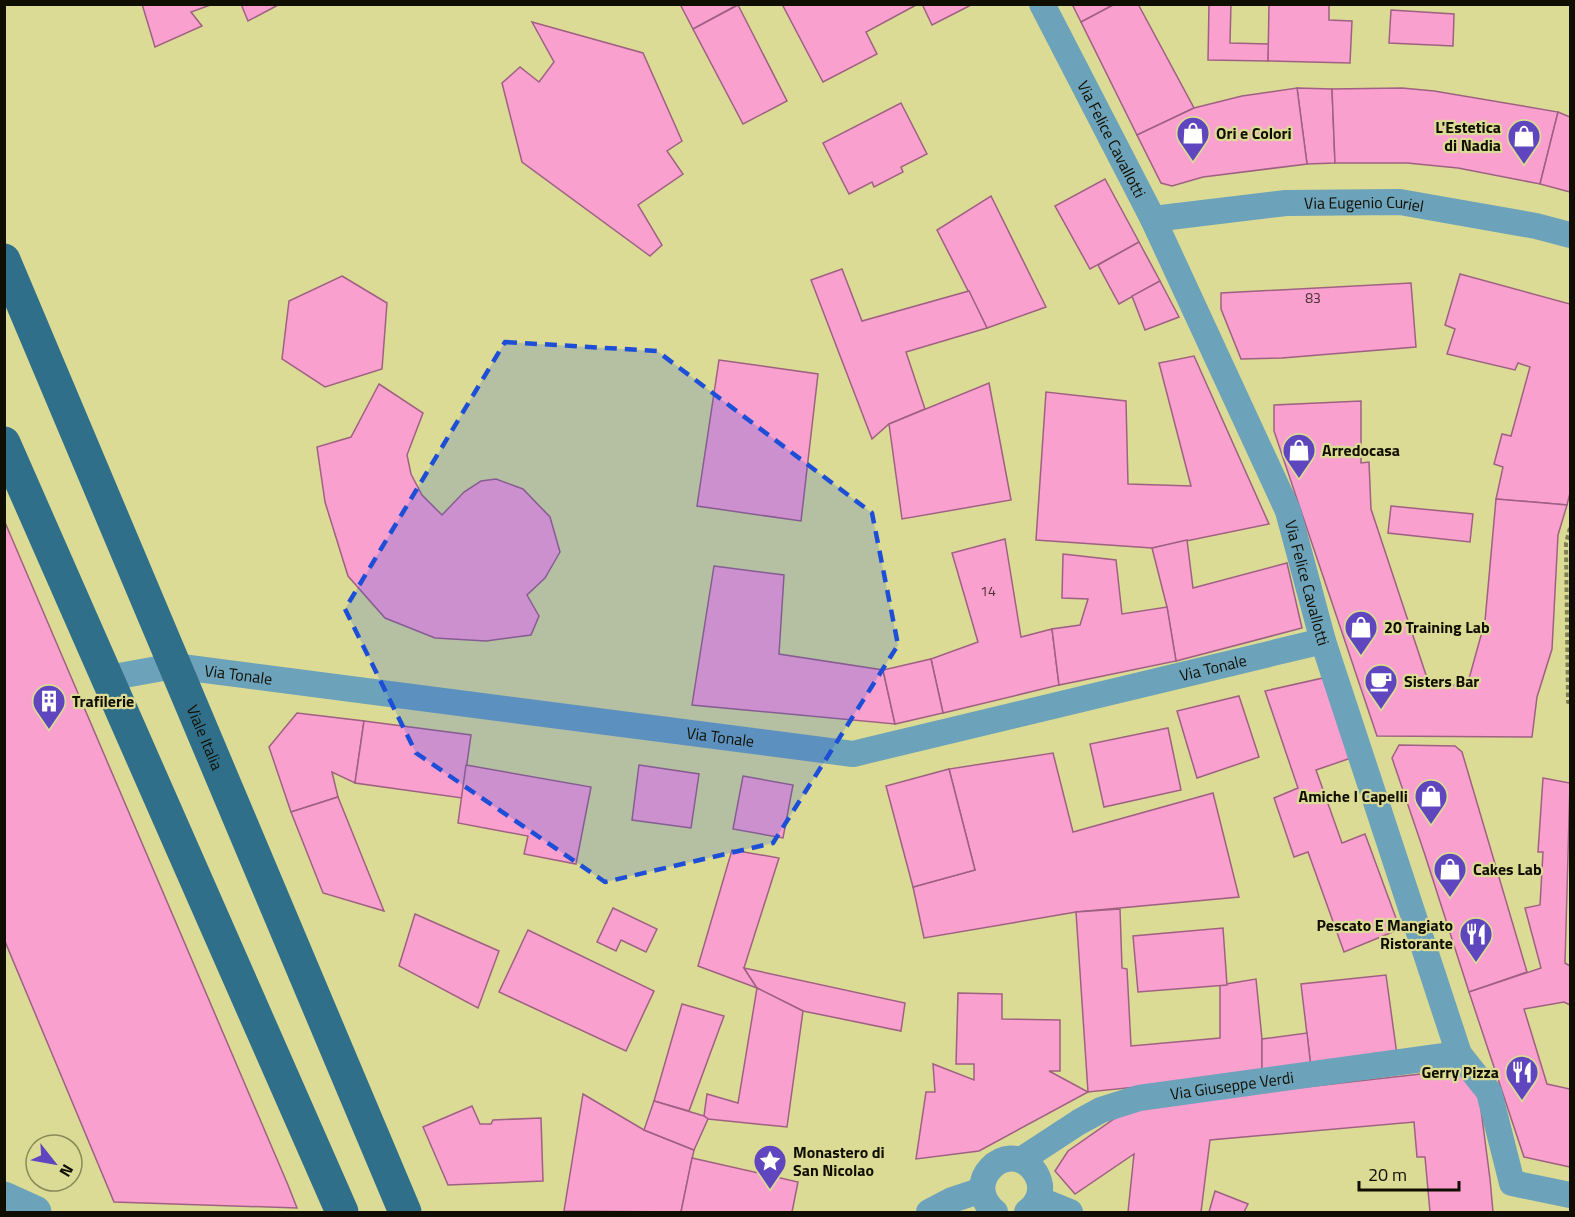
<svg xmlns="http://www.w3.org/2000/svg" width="1575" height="1217" font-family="'Titillium Web',sans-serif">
<rect width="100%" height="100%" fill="#dbdb95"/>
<g fill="#f9a0ce" stroke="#9f6181" stroke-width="1.5">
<path d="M142,4H213L191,12L202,26L155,47Z"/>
<path d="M241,4H280L248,21Z"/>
<path d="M680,4H739L693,29Z"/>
<path d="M782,4H918L866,32L877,54L823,82Z"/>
<path d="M922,4H973L932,25Z"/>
<path d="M1072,4H1115L1081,22Z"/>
<path d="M1115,4H1138L1194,108L1137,135L1081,22Z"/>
<path d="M1209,4H1231L1230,43L1269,44L1268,61L1208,60Z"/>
<path d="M1269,4H1329V20L1352,21L1350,63L1268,61Z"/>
<path d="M738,5L787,101L743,124L693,29Z"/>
<path d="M1391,10L1454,14L1453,46L1389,43Z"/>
<path d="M532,22L643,53L682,141L667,151L683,174L638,205L662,245L650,256L522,162L502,83L520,67L539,82L554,62Z"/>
<path d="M1297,88L1332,89L1335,163L1307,164Z"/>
<path d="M1297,88L1307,164L1203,177L1172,186L1161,183L1137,135L1194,108L1242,96Z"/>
<path d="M1402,88L1434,91L1558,112L1540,184L1458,168L1407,163H1335L1332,89Z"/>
<path d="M901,103L927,154L901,167L903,172L874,187L872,182L849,194L823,143Z"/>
<path d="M1558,112L1570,117V192L1540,184Z"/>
<path d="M1105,179L1139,242L1090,269L1055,206Z"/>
<path d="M991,196L1046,307L987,328L937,230Z"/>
<path d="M1139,242L1160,281L1119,304L1098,265Z"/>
<path d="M842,269L862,321L969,291L987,328L906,352L925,409L889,424L872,439L811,280Z"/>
<path d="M1460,274L1570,304V493L1567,505L1496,499L1503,467L1494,464L1502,434L1511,436L1530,367L1518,363L1515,370L1447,354L1455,329L1445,325Z"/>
<path d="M342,276L387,303L382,369L325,387L282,359L289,301Z"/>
<path d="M1160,281L1179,317L1145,330L1132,296Z"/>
<path d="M1411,283L1416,347L1282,358L1241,359L1221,309V293Z"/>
<path d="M1194,356L1269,524L1152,548L1036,540L1046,392L1126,401L1128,484L1191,486L1159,363Z"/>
<path d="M719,360L818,374L801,521L697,506Z"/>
<path d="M989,383L1011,500L902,519L889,424Z"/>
<path d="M379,384L423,413L407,455L411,474L422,495L442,515L464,492L481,481L496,479L523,489L550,517L560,552L545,578L527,595L539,616L531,635L486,641L435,638L385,618L348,576L325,502L317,447L351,437Z"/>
<path d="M1361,401V463L1369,462L1371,509L1429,684L1467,686L1485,621L1496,499L1567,505L1558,535L1552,649L1537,697L1532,737L1377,736L1274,431V405Z"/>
<path d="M1391,506L1473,514L1470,542L1388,533Z"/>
<path d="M4,520L288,1185L297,1208L114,1202L4,939Z"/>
<path d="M1005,539L1021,637L1052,629L1059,685L943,713L931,659L978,642L952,553Z"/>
<path d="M1187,540L1193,588L1287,563L1302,628L1176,661L1167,607L1152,548Z"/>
<path d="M1063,554L1116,560L1122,614L1167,607L1176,661L1059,685L1052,629L1080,625L1088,599L1062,598Z"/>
<path d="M714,566L784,575L779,654L883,670L895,724L692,705Z"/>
<path d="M931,659L943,713L895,724L883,670Z"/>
<path d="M1323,678L1351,758L1316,770L1342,843L1365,834L1400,929L1344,952L1308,852L1294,857L1274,798L1298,788L1265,691Z"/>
<path d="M1239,696L1259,757L1197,778L1177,711Z"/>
<path d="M297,713L364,721L355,783L332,772L338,797L291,812L269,747Z"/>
<path d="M364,721L471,735L462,798L355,783Z"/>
<path d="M1168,728L1181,790L1104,807L1090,744Z"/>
<path d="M1399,745L1455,746L1462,752L1527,972L1469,992L1425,855L1392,758Z"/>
<path d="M1053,753L1073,832L1213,793L1239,897L1076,912L924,938L913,887L975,870L949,769Z"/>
<path d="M466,765L591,787L576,864L524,854L528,836L458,823Z"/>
<path d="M639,765L699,774L691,828L632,820Z"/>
<path d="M949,769L975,870L913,887L886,786Z"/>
<path d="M743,776L793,785L783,838L733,829Z"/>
<path d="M1543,778L1570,783L1565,963L1570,966V1005L1564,1002L1524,1009L1547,1084L1570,1089V1167L1524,1157L1469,992L1541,968L1525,908L1540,905L1543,852H1538Z"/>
<path d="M338,797L384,911L323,893L291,812Z"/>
<path d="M732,850L779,858L744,968L757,988L698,966Z"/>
<path d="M613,908L657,929L646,952L621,940L616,951L597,942Z"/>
<path d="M1120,909L1122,968L1127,969L1131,1046L1220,1038V985L1256,979L1262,1039V1074L1088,1092L1076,912Z"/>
<path d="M415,914L499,951L478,1008L399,966Z"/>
<path d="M1223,928L1227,985L1138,992L1133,936Z"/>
<path d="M528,930L654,991L626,1051L499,992Z"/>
<path d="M744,968L905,1003L901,1031L803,1011L757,988Z"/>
<path d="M1386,975L1397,1055L1311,1068L1301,984Z"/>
<path d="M757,988L803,1011L787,1127L708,1119L704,1116L707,1094L738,1103Z"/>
<path d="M958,993L1002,994V1019L1060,1020V1071H1049L1088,1092L979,1151L916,1159L926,1092H935L933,1064L974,1080V1064H956Z"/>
<path d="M682,1004L724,1016L689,1111L654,1101Z"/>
<path d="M1307,1033L1311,1068L1262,1074V1039Z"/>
<path d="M1456,1070L1478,1087L1490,1179L1493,1212H1430L1425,1157H1417L1414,1122L1210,1140L1201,1212H1128L1134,1154L1075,1194L1055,1171L1068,1151L1114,1119L1136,1106Z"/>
<path d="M583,1094L644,1130L694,1150L681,1212L564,1211Z"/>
<path d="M654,1101L704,1116L708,1119L694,1150L644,1130Z"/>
<path d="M472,1106L480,1124H491L493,1120L541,1118L543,1181L448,1185L423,1127Z"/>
<path d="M692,1158L798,1182L792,1212H681Z"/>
<path d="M1215,1191L1248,1204L1244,1212H1209Z"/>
</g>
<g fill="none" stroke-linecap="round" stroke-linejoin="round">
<path stroke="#7e7d51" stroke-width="4" stroke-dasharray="4.5 3" stroke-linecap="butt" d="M1570,528L1566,543L1568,702H1570"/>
<g stroke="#6ca2ba" stroke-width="26">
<path id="s1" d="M1042,4L1153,219L1288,511L1323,641L1459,1054L1489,1092L1512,1183L1570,1195"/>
<path id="s2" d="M1153,219L1286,203L1400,202L1536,226L1570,235"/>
<path id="s3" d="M108,678L174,666L853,754L1323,641"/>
<path id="s4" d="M1021,1160L1079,1122L1101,1110L1139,1098L1459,1054"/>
<path d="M1038,1199L1070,1212"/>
<path d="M929,1212L952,1200L982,1190"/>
<path d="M995,1212C960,1183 1006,1139 1032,1168C1036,1173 1039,1178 1040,1185C1041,1197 1036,1205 1027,1212"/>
</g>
<path stroke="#6ca2ba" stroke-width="33" d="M4,1198L35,1212"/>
<g stroke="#306f89" stroke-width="33">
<path id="s5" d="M4,260L405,1212"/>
<path d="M4,443L342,1212"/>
</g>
</g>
<path fill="#1d4ed8" fill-opacity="0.2" stroke="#1d4ed8" stroke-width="4.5" stroke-dasharray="12 8" stroke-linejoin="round" d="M505,342L657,351L872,513L898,645L773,843L605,882L416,753L345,609Z"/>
<defs>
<symbol id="shop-pin" viewBox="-11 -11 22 30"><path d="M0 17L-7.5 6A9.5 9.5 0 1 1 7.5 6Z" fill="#6046be" stroke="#dbdb95"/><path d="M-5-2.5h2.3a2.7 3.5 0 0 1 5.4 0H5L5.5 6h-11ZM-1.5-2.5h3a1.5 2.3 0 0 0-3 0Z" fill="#fff"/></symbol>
<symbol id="cafe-pin" viewBox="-11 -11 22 30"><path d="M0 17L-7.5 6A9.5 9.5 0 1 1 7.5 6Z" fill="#6046be" stroke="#dbdb95"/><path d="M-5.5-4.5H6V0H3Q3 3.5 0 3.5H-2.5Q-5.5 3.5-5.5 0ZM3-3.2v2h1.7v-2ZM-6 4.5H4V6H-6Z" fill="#fff"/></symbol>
<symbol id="building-pin" viewBox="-11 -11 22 30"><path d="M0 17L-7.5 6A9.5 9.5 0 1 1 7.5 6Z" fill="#6046be" stroke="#dbdb95"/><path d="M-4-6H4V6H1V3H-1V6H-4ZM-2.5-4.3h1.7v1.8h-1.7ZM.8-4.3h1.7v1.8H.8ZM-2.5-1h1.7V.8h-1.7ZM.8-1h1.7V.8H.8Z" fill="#fff"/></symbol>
<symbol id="restaurant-pin" viewBox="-11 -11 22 30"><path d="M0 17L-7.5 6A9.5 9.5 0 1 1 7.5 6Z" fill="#6046be" stroke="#dbdb95"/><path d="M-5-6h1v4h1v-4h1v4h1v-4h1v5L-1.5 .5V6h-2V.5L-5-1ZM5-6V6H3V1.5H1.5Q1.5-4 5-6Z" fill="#fff"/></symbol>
<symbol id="sight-pin" viewBox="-11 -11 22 30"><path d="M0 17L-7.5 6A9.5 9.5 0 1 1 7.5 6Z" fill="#6046be" stroke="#dbdb95"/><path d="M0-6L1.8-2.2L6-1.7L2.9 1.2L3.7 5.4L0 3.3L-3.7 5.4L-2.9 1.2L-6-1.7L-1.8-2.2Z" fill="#fff"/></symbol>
</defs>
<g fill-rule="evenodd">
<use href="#shop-pin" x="1174" y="114" width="38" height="52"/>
<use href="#shop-pin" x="1505" y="117" width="38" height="52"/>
<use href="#shop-pin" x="1280" y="431" width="38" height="52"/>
<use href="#shop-pin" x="1342" y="608" width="38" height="52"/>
<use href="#cafe-pin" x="1362" y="662" width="38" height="52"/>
<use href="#building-pin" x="30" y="682" width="38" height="52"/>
<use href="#shop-pin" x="1412" y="777" width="38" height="52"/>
<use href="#shop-pin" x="1431" y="850" width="38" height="52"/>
<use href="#restaurant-pin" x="1457" y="915" width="38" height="52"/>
<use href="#restaurant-pin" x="1503" y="1053" width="38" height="52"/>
<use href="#sight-pin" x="751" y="1142" width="38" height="52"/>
</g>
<g text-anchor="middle" stroke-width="4.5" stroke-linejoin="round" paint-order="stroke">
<g font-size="14" fill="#4a3234">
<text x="1313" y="303">83</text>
<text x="988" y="596">14</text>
</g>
<g font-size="16" font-weight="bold" fill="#100e00" stroke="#dbdb95" text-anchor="start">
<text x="1501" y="133" text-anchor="end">L'Estetica<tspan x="1501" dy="18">di Nadia</tspan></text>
<text x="1216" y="139">Ori e Colori</text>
<text x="1322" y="456">Arredocasa</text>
<text x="1384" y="633">20 Training Lab</text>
<text x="1404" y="687">Sisters Bar</text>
<text x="72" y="707">Trafilerie</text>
<text x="1408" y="802" text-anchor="end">Amiche I Capelli</text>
<text x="1473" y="875">Cakes Lab</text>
<text x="1453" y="931" text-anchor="end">Pescato E Mangiato<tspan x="1453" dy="18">Ristorante</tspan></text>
<text x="1499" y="1078" text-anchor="end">Gerry Pizza</text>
<text x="793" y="1158">Monastero di<tspan x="793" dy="18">San Nicolao</tspan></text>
</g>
<g font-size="16" fill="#100e00" stroke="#dbdb95">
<text dy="6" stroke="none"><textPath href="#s1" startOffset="152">Via Felice Cavallotti</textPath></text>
<text dy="6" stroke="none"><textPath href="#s2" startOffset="212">Via Eugenio Curiel</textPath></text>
<text dy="6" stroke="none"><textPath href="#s1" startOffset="638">Via Felice Cavallotti</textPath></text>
<text dy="6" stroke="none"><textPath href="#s3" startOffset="1122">Via Tonale</textPath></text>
<text dy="6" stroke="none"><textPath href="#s3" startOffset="132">Via Tonale</textPath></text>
<text dy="6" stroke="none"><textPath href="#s5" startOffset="518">Viale Italia</textPath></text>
<text dy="6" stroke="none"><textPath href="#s3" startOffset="618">Via Tonale</textPath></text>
<text dy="6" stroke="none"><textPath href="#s4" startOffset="228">Via Giuseppe Verdi</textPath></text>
</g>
</g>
<rect width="1575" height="1217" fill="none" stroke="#100e00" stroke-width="12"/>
<g transform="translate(54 1163) rotate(121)"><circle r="28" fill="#dbdb95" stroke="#8a8959" stroke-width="1.5"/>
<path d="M0-4.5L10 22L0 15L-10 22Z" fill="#6046be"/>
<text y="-9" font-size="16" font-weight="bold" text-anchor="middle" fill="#100e00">N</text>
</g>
<path d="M1359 1181v9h100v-9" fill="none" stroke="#100e00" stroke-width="3"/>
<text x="1368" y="1181" font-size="18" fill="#100e00" stroke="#dbdb95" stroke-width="4.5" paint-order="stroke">20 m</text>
</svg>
